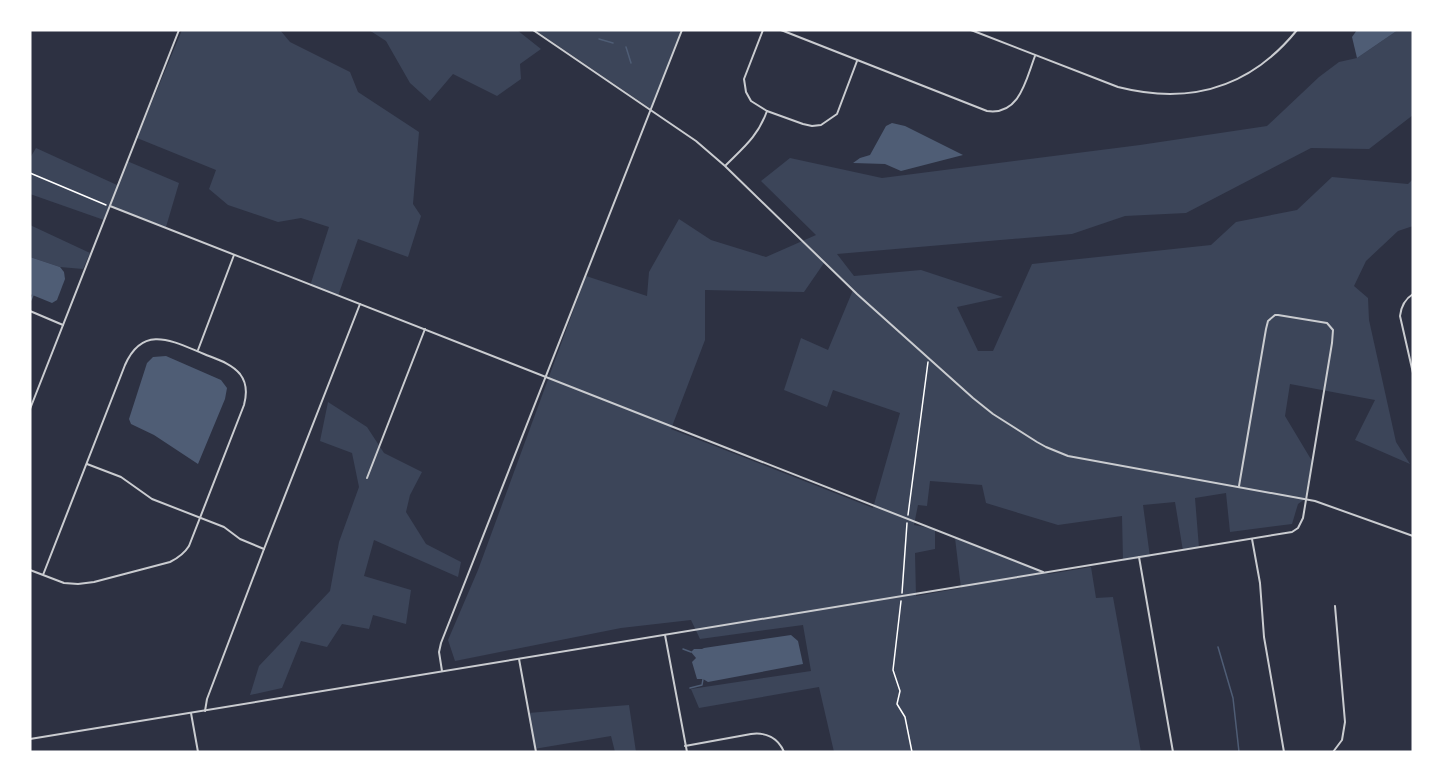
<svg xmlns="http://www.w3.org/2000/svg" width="1443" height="782" font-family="Raleway,sans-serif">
<rect width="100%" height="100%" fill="#2d3142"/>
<g fill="#3c4559" fill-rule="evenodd">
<path d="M182,30H280L290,42L350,72L358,92L419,132L413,204L421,216L408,257L358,239L338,296L310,286L329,227L301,218L278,222L228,205L209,189L216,170L137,138Z"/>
<path d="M369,30H517L541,49L520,64L521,79L497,96L453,74L430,101L410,83L386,41Z"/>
<path d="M535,30H682L651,109Z"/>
<path d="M1398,30H1413V115L1369,149L1311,148L1186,213L1125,216L1072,234L837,254L854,276L921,270L1003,297L957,307L978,351H993L1032,264L1211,245L1236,222L1297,210L1332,177L1408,184L1413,179V226L1398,231L1366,261L1354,286L1368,298L1369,320L1396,442L1410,464L1355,440L1375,400L1290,384L1285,416L1312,461L1305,499L1298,504L1292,524L1230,532L1226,493L1195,498L1199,548L1183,551L1175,502L1143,505L1150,557L1123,561L1122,516L1058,525L986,503L982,485L930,481L927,506L918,505L914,525L935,529V549L915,553L916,596L961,588L955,538L1049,574L1091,567L1096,598L1113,597L1141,752H834L819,687L699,708L691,689L811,671L803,625L700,639L691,620L621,628L455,661L448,640L478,570L586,276L647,296L649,272L679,219L711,240L766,257L816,235L761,181L790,158L882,178L1140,145L1267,126L1319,77L1339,62L1357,58ZM824,263L853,290L828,350L801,338L784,390L827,407L833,390L900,413L873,508L671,429L705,340V290L804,292Z"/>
<path d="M36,148L117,185L127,161L179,183L166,227L110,207L104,220L30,194V158Z"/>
<path d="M30,225L90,253L83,269L60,267L30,257Z"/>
<path d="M328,402L367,427L384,453L422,472L410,495L406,512L426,544L461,562L458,577L374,540L364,576L411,590L406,624L373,615L369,629L342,624L327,647L301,641L282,688L250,695L259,666L330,591L339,542L359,487L352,453L320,441Z"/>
<path d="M629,705L636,752H615L611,736L534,749L528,713Z"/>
</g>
<g fill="#4f5d75">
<path d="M1357,30H1398L1357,58L1352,37Z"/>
<path d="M892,123L905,126L963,155L901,171L885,164L853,163L860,158L870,155L886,126Z"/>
<path d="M30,257L60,267L64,272L65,279L57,300L52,303L30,294Z"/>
<path d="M166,356L221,380L227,388L225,399L198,464L154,435L131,424L129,419L147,363L153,357Z"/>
<path d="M791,635L798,641L803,664L708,682L703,679H697L692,662L696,658L691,652L694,649H702L704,648Z"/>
</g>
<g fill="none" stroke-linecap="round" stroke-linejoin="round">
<g stroke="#4f5d75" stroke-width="1.5">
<path d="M599,39L613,43"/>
<path d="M626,47L631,63"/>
<path d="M31,300L33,295"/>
<path d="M1218,647L1233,698L1239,752"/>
<path d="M683,649L691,652"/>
<path d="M690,688L702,685L703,679"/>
</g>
<g stroke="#fff" stroke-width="1.5">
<path d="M30,173L106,205"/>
<path d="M908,515L928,362"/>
<path d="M902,593L907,523"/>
<path d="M901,601L893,670L900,691L897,704L905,717L912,752"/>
</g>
<g stroke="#caccd0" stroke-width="2">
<path d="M533,30L696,141L725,166L857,294L973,398L993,414L1037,442L1046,447L1068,456L1315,501L1413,536"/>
<path d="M763,30L744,79L746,92L751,101L767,111L803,124L812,126L821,125L837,114L857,61"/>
<path d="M781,30L987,111C1020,116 1026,79 1035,56"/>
<path d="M971,30L1118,87C1189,105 1250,88 1297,30"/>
<path d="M726,165C744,147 758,136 767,111"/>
<path d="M110,206L1043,572"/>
<path d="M1413,294C1405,299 1401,307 1400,316L1413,373"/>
<path d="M30,311L63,325"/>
<path d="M198,350L234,255"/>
<path d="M30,409L179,30"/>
<path d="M87,464L121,477L152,499L224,527L240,539L264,549"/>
<path d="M367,478L425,329"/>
<path d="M1252,539L1260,583L1264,637L1284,752"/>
<path d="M1139,557L1173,752"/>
<path d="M30,570L64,583L78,584L94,582L170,562C178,558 184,554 189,546L244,405C247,394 247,383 240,374C231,363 216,359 204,354C172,341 143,324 125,365L43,575"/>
<path d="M665,635L687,752"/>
<path d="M519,659L536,752"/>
<path d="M1413,661V692"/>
<path d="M442,671L439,652L441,643L682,30"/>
<path d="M205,711L207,699L264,549L360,304"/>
<path d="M191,713L198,752"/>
<path d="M30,739L1292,532L1298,528L1303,518L1332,343L1333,330L1327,323L1278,315H1275L1268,321L1266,329L1239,486"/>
<path d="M685,746L751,734C766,732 778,738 784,752"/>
<path d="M1333,752L1342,740L1345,722L1335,606"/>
</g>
</g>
<rect width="1443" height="782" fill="none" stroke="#ffffff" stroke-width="63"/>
</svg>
